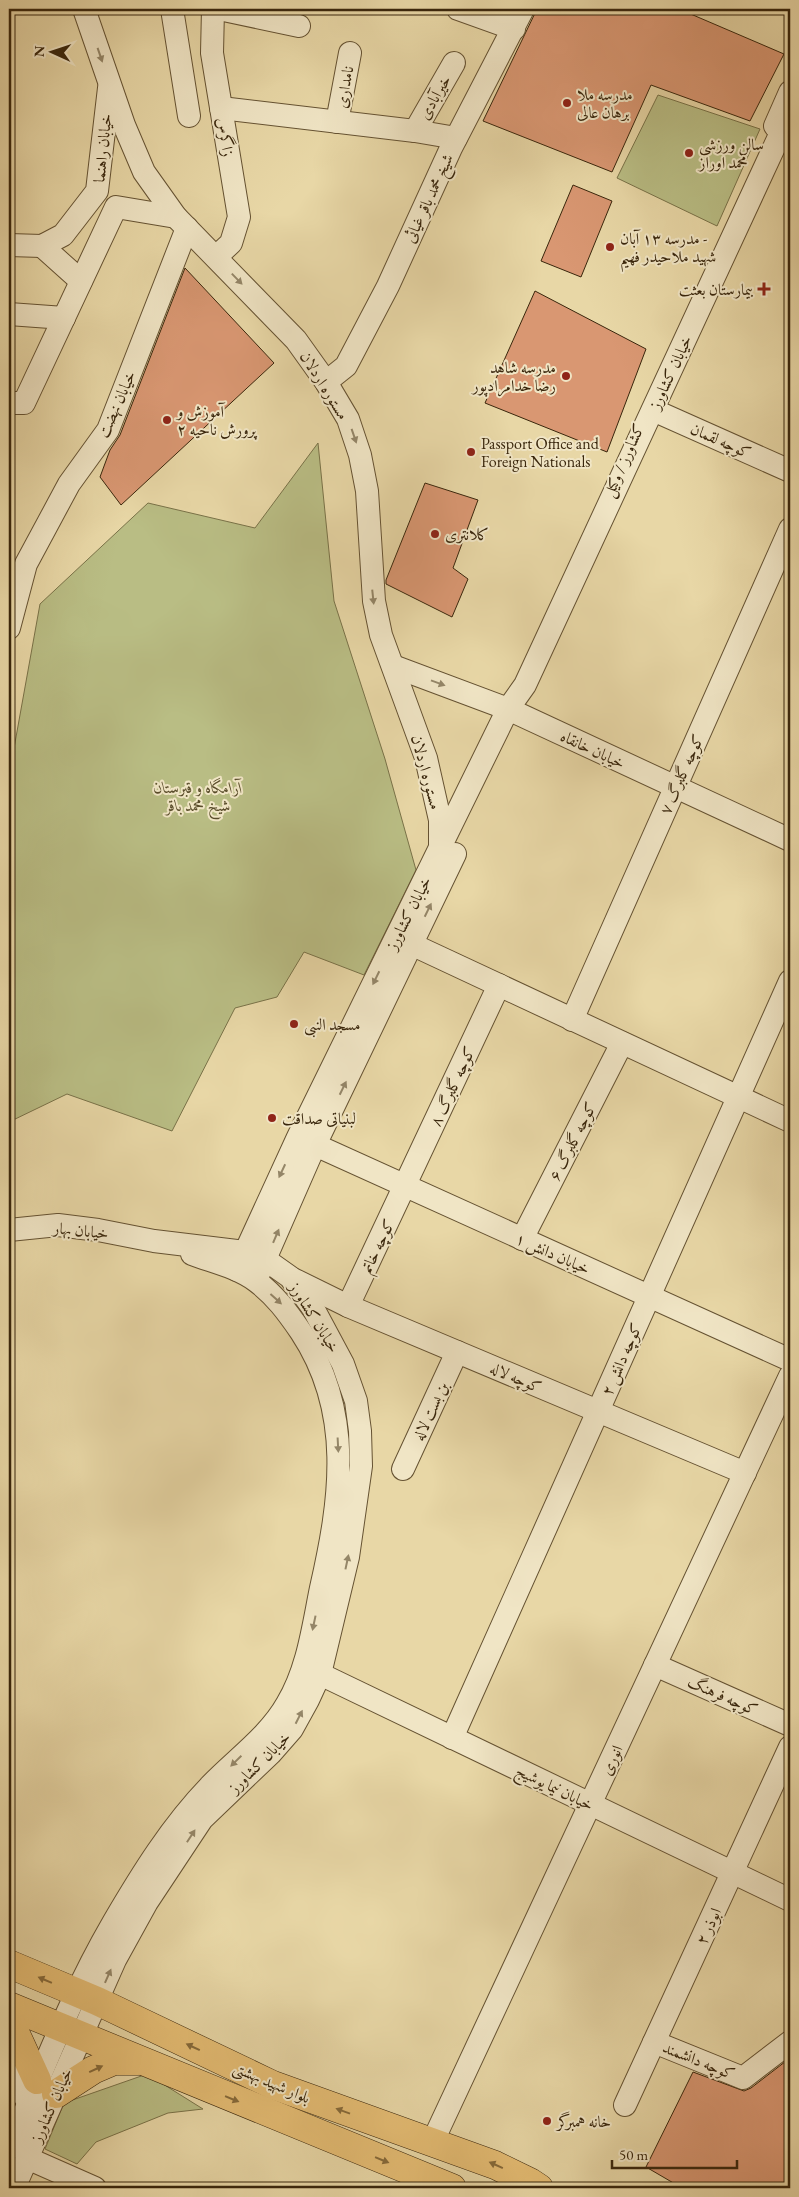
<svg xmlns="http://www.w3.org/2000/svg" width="799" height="2197" font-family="'EB Garamond',Amiri,serif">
<rect width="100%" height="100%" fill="#e8d7a6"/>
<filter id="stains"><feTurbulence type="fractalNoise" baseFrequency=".004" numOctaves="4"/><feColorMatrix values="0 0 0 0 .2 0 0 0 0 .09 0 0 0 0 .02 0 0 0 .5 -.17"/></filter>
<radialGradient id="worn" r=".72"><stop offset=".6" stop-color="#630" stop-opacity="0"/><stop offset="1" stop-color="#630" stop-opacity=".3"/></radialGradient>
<g fill="#b9bd84" stroke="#797248">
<path d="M658,95L760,129L717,226L617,178Z"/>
<path d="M318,443L334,601L385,759L416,870L364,975L304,952L277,997L235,1008L172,1131L67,1094L9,1122V776L40,604L148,503L255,528Z"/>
<path d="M147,2074L203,2109L168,2113L96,2142L77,2164L45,2149L64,2103Z"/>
</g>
<g fill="#d99772" stroke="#39260c">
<path d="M537,9H679L784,54L750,121L651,85L612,172L483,121Z"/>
<path d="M573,185L612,201L581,277L541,261Z"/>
<path d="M185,268L274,363L121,505L100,477L110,450L120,435Z"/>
<path d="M535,291L646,349L607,452L485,403Z"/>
<path d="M425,483L478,500L453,568L468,579L452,617L386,584V580Z"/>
<path d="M790,2058V2188H682L646,2167L693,2072L744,2091L751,2088Z"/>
</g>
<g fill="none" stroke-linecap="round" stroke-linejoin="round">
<defs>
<g id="minor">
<path d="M84,9L124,125L144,172L176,217L296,340L326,382L348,419L360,455L367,491L374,601L381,635L426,758L440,820V844"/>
<path d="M172,9L189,116"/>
<path d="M213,9L212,53L239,217L231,243L216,257"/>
<path d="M219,9L299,26"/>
<path d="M458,9L514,29"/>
<path d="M221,108L415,131L456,138"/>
<path d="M337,122L350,53"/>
<path d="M775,126L790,92"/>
<path d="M415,131L454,63"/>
<path d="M9,245L42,246L63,235L97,191L109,88"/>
<path d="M42,246L81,281"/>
<path d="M9,314L64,318"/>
<path d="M326,382L346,366L388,286L451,148L523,9"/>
<path d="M9,403H24L116,207L176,217"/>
<path d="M653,410L790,471"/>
<path d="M9,628L26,564L69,484L108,430L187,228"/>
<path d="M393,666L508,709L790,840"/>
<path d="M411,944L790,1121"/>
<path d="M572,1020L790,529"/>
<path d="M302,1139L790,1360"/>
<path d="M9,1230L58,1225L98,1230L154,1241L245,1252L266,1260L290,1277L313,1308L343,1364L356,1401L360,1431L361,1466L348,1557L320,1674L308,1700L292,1729L271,1753L202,1819L147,1902L115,1960L14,2188"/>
<path d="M522,1239L622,1043"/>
<path d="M237,1270L298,1137L508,709L525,685L790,113"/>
<path d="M259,1273L315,1145L455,854"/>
<path d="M293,1279L348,1306L745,1473"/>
<path d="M348,1306L499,985"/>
<path d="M403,1469L457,1352"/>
<path d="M655,1665L790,1725"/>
<path d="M306,1671L320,1674L790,1900"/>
<path d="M452,1738L790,981"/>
<path d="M654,2042L743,2078L790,2042"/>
<path d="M9,2074L29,2103"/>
<path d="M625,2105L790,1747"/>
<path d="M432,2143L790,1376"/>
<path d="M9,2149C42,2073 71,1995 113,1923C141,1875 172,1825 211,1785C236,1759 269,1736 287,1704C308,1669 313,1627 321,1588C341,1500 354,1412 301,1332C288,1313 275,1295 256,1281C237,1267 213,1262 192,1254"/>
<path d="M27,2158L95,2188"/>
</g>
<g id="major">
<path d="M9,1964L97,2001L273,2085L495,2165L530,2182L539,2188"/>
<path d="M9,2006L452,2188"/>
<path d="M9,2019L37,2080"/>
<path d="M56,2094L93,2070L114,2061H138"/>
</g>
</defs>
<use href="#minor" stroke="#655232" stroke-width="24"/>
<use href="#major" stroke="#39260c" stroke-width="29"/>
<use href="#minor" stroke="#f0e5c5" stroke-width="22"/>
<use href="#major" stroke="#e4bc73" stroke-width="28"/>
</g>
<defs><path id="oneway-solid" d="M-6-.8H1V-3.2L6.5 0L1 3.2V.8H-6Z" transform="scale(1.25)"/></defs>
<g fill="#948668">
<use href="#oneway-solid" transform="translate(100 55) rotate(71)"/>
<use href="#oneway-solid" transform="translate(237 279) rotate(46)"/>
<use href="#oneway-solid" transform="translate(354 436) rotate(71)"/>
<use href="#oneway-solid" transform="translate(373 597) rotate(84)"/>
<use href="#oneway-solid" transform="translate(438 683) rotate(20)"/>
<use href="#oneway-solid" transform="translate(428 910) rotate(-64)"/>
<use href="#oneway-solid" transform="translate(376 978) rotate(116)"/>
<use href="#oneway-solid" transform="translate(343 1088) rotate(-64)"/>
<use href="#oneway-solid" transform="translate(282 1171) rotate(115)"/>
<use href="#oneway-solid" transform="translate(276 1236) rotate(-67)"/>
<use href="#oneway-solid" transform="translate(276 1299) rotate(42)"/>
<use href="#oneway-solid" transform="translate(338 1445) rotate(87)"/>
<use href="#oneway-solid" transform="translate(347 1562) rotate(-78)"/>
<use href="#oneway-solid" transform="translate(314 1623) rotate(102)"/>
<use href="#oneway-solid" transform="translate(299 1717) rotate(-63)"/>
<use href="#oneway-solid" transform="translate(236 1761) rotate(136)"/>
<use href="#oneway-solid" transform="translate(191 1836) rotate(-57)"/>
<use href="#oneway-solid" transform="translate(108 1976) rotate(-66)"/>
</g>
<g fill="#866a3a">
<use href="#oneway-solid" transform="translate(45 1980) rotate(-157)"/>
<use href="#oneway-solid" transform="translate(193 2047) rotate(-155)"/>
<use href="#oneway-solid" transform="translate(96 2069) rotate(-25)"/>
<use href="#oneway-solid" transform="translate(232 2099) rotate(22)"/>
<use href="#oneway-solid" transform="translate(343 2111) rotate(-160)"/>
<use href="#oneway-solid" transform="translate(382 2160) rotate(22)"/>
<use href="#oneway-solid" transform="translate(496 2165) rotate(-156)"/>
</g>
<g fill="#8f2418" stroke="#f0e5c5" stroke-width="2">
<circle cx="567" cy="103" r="5"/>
<circle cx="689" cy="153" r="5"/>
<circle cx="610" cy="247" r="5"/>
<path d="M761.5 281.5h5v5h5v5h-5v5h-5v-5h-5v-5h5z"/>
<circle cx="566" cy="376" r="5"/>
<circle cx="167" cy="420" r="5"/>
<circle cx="471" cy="452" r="5"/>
<circle cx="435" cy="534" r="5"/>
<circle cx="294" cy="1024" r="5"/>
<circle cx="272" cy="1118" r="5"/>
<circle cx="547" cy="2121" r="5"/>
</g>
<g text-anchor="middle" stroke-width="4" stroke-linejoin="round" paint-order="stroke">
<g font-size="16" fill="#39260c" stroke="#f0e5c5">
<text transform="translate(344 87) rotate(-80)" y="6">نامداری</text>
<text transform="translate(434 97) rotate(-60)" y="6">خیرآبادی</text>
<text transform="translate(226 137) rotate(81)" y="6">زاگرس</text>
<text transform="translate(102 148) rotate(-84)" y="6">خیابان راهنما</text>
<text transform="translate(428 198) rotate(-65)" y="6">شیخ محمد باقر غیاثی</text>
<text transform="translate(670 372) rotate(-65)" y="6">خیابان کشاورز</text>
<text transform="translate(325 385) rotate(58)" y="6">مستوره اردلان</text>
<text transform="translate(116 404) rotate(-66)" y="6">خیابان نهضت</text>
<text transform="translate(721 440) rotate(24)" y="6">کوچه لقمان</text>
<text transform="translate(623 460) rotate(-66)" y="6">کشاورز / وکیل</text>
<text transform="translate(593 749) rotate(25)" y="6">خیابان خانقاه</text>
<text transform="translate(427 772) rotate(75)" y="6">مستوره اردلان</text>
<text transform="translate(681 774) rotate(-66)" y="6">کوچه گلبرگ ۷</text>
<text transform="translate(408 913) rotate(-63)" y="6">خیابان کشاورز</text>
<text transform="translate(452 1086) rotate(-65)" y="6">کوچه گلبرگ ۸</text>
<text transform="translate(572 1141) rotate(-63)" y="6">کوچه گلبرگ ۶</text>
<text transform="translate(81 1230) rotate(6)" y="6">خیابان بهار</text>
<text transform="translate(377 1246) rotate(-64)" y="6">کوچه خاتم</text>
<text transform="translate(553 1253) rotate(24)" y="6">خیابان دانش ۱</text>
<text transform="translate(315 1317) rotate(58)" y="6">خیابان کشاورز</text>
<text transform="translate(621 1359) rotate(-66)" y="6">کوچه دانش ۲</text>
<text transform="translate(516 1377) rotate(23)" y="6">کوچه لاله</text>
<text transform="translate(430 1411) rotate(-65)" y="6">بن بست لاله</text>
<text transform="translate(723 1695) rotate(24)" y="6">کوچه فرهنگ</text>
<text transform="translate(611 1760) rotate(-65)" y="6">انوری</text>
<text transform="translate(259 1762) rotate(-45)" y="6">خیابان کشاورز</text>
<text transform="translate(555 1787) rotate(26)" y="6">خیابان نیما یوشیج</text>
<text transform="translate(708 1926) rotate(-65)" y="6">ابوذر ۲</text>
<text transform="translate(699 2060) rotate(22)" y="6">کوچه دانشمند</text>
<text transform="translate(272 2082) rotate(23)" y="6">بلوار شهید بهشتی</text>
<text transform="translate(51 2105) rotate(-66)" y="6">خیابان کشاورز</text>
</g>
<g font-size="16" fill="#39260c" stroke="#f0e5c5" text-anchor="start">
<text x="577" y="100">مدرسه ملا<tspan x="577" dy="18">برهان عالی</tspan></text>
<text x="699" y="150">سالن ورزشی<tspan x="699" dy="18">محمد اوراز</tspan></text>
<text x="620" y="244">مدرسه ۱۳ آبان -<tspan x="620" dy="18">شهید ملاحیدر فهیم</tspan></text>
<text x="753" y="295" text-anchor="end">بیمارستان بعثت</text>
<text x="556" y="373" text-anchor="end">مدرسه شاهد<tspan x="556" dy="18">رضا خدامرادپور</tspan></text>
<text x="177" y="417">آموزش و<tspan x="177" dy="18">پرورش ناحیه ۲</tspan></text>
<text x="481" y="449">Passport Office and<tspan x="481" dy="18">Foreign Nationals</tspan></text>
<text x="445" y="540">کلانتری</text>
<text x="304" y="1030">مسجد النبی</text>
<text x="282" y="1124">لبنیاتی ‌صداقت</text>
<text x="557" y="2127">خانه همبرگر</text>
</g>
<g font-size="16" font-style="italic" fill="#594c2a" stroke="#f0e5c5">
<text x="198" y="793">آرامگاه و قبرستان<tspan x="198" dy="18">شیخ محمد باقر</tspan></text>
</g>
</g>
<rect width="799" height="2197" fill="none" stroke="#e8d7a6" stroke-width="30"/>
<rect x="10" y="10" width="779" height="2177" fill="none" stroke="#39260c" stroke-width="2.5"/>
<rect x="15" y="15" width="769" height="2167" fill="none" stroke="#39260c"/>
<g transform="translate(52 52) rotate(273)" stroke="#f0e5c5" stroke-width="4" paint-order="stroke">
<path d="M0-4L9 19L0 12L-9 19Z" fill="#39260c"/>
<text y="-8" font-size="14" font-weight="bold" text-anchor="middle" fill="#39260c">N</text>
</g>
<path d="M612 2160v8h125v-8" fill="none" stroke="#39260c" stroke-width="2.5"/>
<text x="619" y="2160" font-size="15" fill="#39260c" stroke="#f0e5c5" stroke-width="4" paint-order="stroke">50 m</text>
<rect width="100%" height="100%" filter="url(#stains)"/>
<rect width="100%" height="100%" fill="url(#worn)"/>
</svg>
